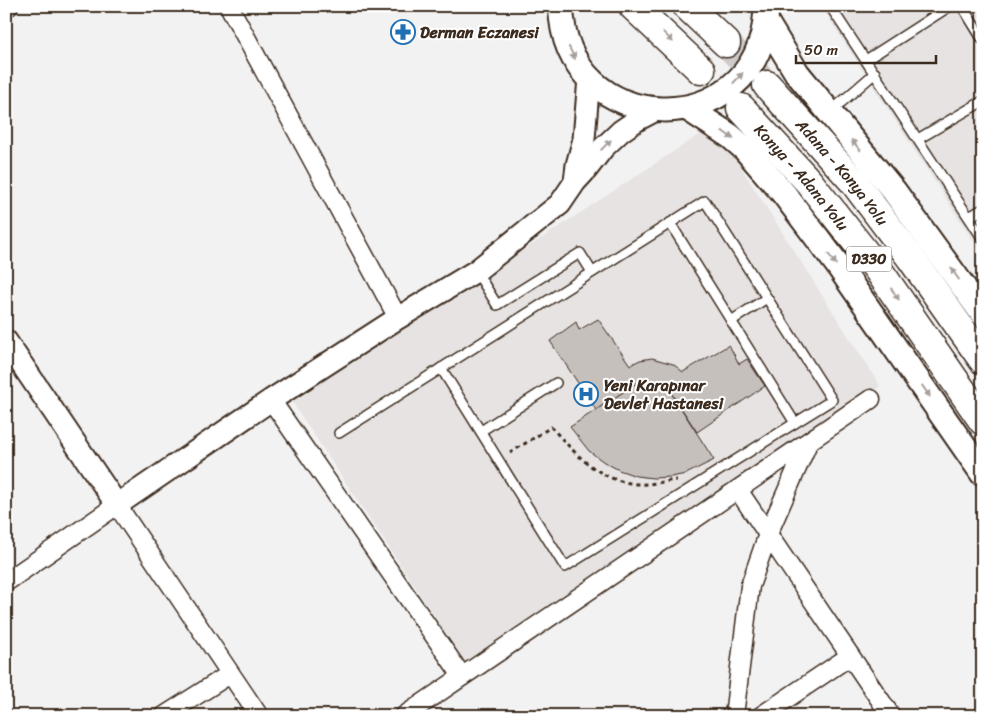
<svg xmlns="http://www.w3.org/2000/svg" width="989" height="722" font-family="Sriracha,sans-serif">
<rect width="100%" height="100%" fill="#f3f2f2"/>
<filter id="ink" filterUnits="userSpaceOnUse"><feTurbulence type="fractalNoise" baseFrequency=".02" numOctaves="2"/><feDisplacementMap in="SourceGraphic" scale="10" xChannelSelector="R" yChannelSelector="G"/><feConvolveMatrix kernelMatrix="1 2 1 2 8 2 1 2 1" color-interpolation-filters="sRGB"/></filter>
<g filter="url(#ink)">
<g fill="#e6e3e2">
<path d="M821,6H983V256Z"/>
<path d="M714,125L880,386L465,662L292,402Z"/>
</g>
<g fill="#c6c0bd" stroke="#3b2a1e">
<path d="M598,319L630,365L640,360L652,358L673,364L683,372L729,345L739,364L747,359L765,386L697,432L668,388L640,381L596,410L550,341L576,322L579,330Z"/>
<path d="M640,381L668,388L714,460L686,474L671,477L653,478L636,476L619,470L604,462L589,451L570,427Z"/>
</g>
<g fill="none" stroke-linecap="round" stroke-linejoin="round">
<path stroke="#cecac8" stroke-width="28" stroke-dasharray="28 14" stroke-linecap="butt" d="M726,43L767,85"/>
<defs>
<g id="service">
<path d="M830,6L983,239"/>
<path d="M962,6L983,40"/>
<path d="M866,60L950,6"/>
<path d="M829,113L875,73"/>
<path d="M918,139L983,101"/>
<path d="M969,217L983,209"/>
<path d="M476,271L497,305L580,253L592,272"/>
<path d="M767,298L832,400L795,423"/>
<path d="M441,368L565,567L795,423L670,223"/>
<path d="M481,431L556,383"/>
<path d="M339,433L705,201L767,298L731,321"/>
</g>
<g id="minor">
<path d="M229,6L398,318"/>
<path d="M6,7L9,6"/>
<path d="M271,400L462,676"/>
<path d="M738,490L891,716"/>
<path d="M6,582L117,505L259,716"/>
<path d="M164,716L230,674"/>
<path d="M404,716L871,399"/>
<path d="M734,716L750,586L768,534L808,443"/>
<path d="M761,716L850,656"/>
</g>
<g id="tertiary">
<path d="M575,181L577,165L584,139L589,78"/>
<path d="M6,341L117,505L271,400L398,318L476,271L560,204L575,182L586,170L603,148L621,131L637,120L656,110"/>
</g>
<g id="secondary">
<path d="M561,6C564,141 758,144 766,14"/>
<path d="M766,22L797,73L894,191L983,314"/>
<path d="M687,108L730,136L745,149L784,194L837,264L983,474"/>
</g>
<g id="trunk">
<path d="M633,6L701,70"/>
<path d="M687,6L726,43"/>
<path id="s1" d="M767,85L854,182L911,258L983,360"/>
<path id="s2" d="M741,108L809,182L877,268L983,421"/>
</g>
</defs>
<use href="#service" stroke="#3b2a1e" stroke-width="12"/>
<use href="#minor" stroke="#3b2a1e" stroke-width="21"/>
<use href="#tertiary" stroke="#3b2a1e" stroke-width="25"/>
<use href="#secondary" stroke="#3b2a1e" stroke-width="28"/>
<use href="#trunk" stroke="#3b2a1e" stroke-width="31"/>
<path stroke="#3b2a1e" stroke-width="3" stroke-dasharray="4 4" stroke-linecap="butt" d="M510,453L551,427C576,454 599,482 639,484C651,485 665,481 677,480"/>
<use href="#service" stroke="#fff" stroke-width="9"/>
<use href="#minor" stroke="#fff" stroke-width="18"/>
<use href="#tertiary" stroke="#fff" stroke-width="21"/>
<use href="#secondary" stroke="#fff" stroke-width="24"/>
<use href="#trunk" stroke="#fff" stroke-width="28"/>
</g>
<defs><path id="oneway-solid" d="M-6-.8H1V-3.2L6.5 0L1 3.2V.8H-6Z" transform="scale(1.25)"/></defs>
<g fill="#a79f9a">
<use href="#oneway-solid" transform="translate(668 37) rotate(44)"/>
<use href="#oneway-solid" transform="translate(572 53) rotate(63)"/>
<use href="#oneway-solid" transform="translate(738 78) rotate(-47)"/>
<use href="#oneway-solid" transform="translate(728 135) rotate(36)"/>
<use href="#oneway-solid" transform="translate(606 145) rotate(-45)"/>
<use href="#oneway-solid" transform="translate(856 145) rotate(-130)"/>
<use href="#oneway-solid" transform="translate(832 259) rotate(53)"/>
<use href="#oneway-solid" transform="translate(955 274) rotate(-125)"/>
<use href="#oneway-solid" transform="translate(895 294) rotate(55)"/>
<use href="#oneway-solid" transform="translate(926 391) rotate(55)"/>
</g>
</g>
<defs>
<symbol id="pharmacy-ring" viewBox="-11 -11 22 22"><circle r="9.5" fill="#fff" stroke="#1f6fb2" stroke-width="1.5"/><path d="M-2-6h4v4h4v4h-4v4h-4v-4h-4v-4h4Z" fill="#1f6fb2"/></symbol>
<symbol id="hospital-ring" viewBox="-11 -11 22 22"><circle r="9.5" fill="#fff" stroke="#1f6fb2" stroke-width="1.5"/><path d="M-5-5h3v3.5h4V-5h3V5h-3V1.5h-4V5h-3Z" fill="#1f6fb2"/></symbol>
</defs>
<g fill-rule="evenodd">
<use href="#pharmacy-ring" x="389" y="18" width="28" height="28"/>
<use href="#hospital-ring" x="572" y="380" width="28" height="28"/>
</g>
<g text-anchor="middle" stroke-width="4" stroke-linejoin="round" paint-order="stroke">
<rect fill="#fff" stroke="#766a62" stroke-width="1" x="846.5" y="246.5" width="45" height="25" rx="4"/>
<g font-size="15" font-weight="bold" fill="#3b2a1e">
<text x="869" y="264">D330</text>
</g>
<g font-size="16" font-weight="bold" fill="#3b2a1e" stroke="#fff" text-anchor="start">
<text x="420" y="38">Derman Eczanesi</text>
<text x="604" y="391">Yeni Karapınar<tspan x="604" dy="18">Devlet Hastanesi</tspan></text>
</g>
<g font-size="16" fill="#3b2a1e" stroke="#fff">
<text dy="6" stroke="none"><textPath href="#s1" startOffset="115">Adana - Konya Yolu</textPath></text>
<text dy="6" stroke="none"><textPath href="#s2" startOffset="92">Konya - Adana Yolu</textPath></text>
</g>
</g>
<rect width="989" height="722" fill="none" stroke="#fff" stroke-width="25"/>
<rect x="12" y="12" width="964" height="697" fill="none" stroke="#3b2a1e" stroke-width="2" filter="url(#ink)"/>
<path d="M796 55v8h140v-8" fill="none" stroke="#3b2a1e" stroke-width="2.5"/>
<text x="804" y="55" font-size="15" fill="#3b2a1e" stroke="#ffffff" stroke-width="4" paint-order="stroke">50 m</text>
</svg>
